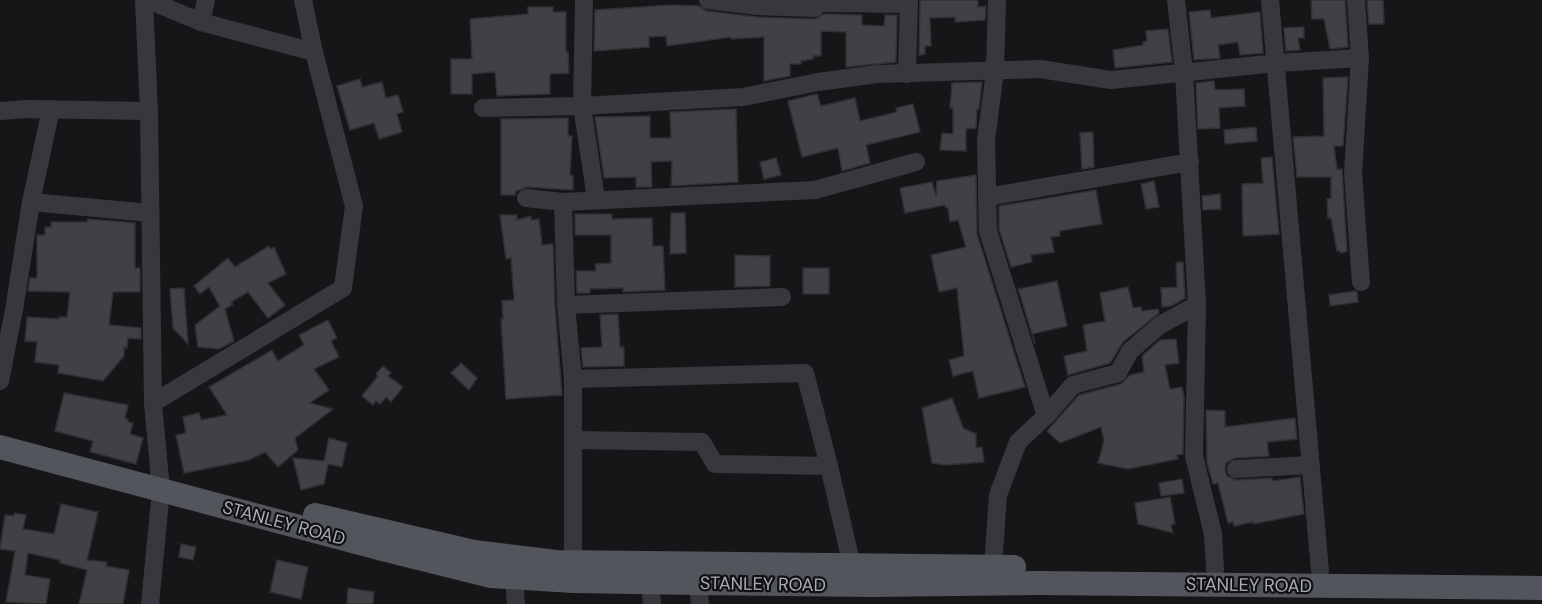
<svg xmlns="http://www.w3.org/2000/svg" width="1542" height="604" font-family="'DM Sans',sans-serif">
<rect width="100%" height="100%" fill="#161618"/>
<g fill="#404145" stroke="#303034" stroke-width="1.5">
<path d="M920,0H978V7L986,6L985,20L955,22V17L930,18L931,46H925V54L919,55Z"/>
<path d="M1311,0H1345L1348,47L1330,49L1324,19H1312Z"/>
<path d="M1367,0H1383L1384,24H1369Z"/>
<path d="M671,5L699,6L707,11L758,17L815,19L824,14L862,15V25L884,26L885,15H897L896,62L846,67V32L821,31V56H813L814,59L801,61V64H790V76L764,81V37L732,39L731,37L667,46L666,36L649,37V47L594,51L595,10Z"/>
<path d="M528,7H553V12H566V52H568L569,73L550,74V94L497,96L495,72L472,74V94H451V59H472L470,19L528,14Z"/>
<path d="M1210,10L1211,18L1260,12L1263,53L1240,55L1238,42L1218,45L1220,58L1194,60L1189,12Z"/>
<path d="M1304,27V38H1298L1300,50L1286,51L1284,28Z"/>
<path d="M1168,29L1172,62L1115,68L1113,50L1143,45V42L1147,41L1146,31Z"/>
<path d="M1348,77L1343,146H1334L1337,169H1342L1347,251L1341,253L1340,251H1337L1331,218H1328L1327,199L1331,198V177H1297L1293,137L1324,136L1323,78Z"/>
<path d="M360,79L362,87L382,82L386,98L398,95L403,112L397,114L402,132L379,139L374,123L350,130L337,86Z"/>
<path d="M1214,81L1215,90L1244,89L1245,106L1219,108L1220,128L1198,129L1196,83Z"/>
<path d="M982,82L979,109H977L976,128L966,129V151L940,150L942,133L953,134V108H950L952,83Z"/>
<path d="M817,94L821,106L855,98L860,121L897,112L896,108L913,104L920,132L866,145L870,163L842,171L838,148L802,157L788,101Z"/>
<path d="M736,109L738,182L671,186L672,161L651,162L652,187H636V177L604,178L595,117L650,116V138H671L670,112Z"/>
<path d="M568,118V136H572L570,175H573V190L527,187L516,191L515,195H501V119Z"/>
<path d="M1256,127L1257,141L1225,144L1224,130Z"/>
<path d="M1093,132L1094,167L1082,169L1080,133Z"/>
<path d="M1272,157L1279,234L1243,236L1242,184L1263,183L1261,158Z"/>
<path d="M776,158L781,175L764,179L760,162Z"/>
<path d="M976,175L977,234L1025,387L979,398L973,371L953,376L949,360L964,356L957,288L939,292L931,255L966,247L958,220L950,222L948,208H946L945,205L905,213L900,188L932,182L936,196L937,181Z"/>
<path d="M1154,181L1159,207L1146,209L1141,184Z"/>
<path d="M1096,190L1102,224L1059,231L1060,236L1051,237L1054,252L1031,255L1032,262L1011,267L999,229V206Z"/>
<path d="M1220,194L1221,209L1203,210L1202,196Z"/>
<path d="M671,213H685L686,253L670,254Z"/>
<path d="M575,214H612V219L652,218L653,246H663L665,290L623,292V288L590,289V293H577L576,271H596L595,264L611,263V235H575Z"/>
<path d="M500,215H517V220L531,216V220L539,219L542,245L553,244L555,306L562,395L506,399L501,319H503L502,301L514,300L511,258L506,259Z"/>
<path d="M88,219L135,223V268H140V292H113L109,325L141,328V339L128,338L127,348L124,347V356L103,381L58,373L59,365L35,362L37,342L25,341L27,317L59,319V317H67L70,292L28,291L30,278H37V235H45V227H51V222H87Z"/>
<path d="M269,246L270,249L274,247L286,274L268,283L285,305L268,318L248,292L231,302L233,304L225,309L234,341L219,349L198,347L195,325L220,306L209,287L200,294L194,286L228,258L235,267Z"/>
<path d="M735,255L770,256V286L735,287Z"/>
<path d="M1183,262L1185,298L1171,306L1162,307L1161,288L1177,287L1176,263Z"/>
<rect x="803" y="268" width="26" height="26"/>
<path d="M1057,281L1067,326L1032,334L1035,344L1018,288L1019,289Z"/>
<path d="M1128,287L1133,308L1141,307L1142,311L1158,309L1159,313L1123,342L1110,363L1068,375L1064,356L1087,351L1083,325L1105,321L1100,293Z"/>
<path d="M184,288L188,344L173,328L170,289Z"/>
<path d="M1355,291L1357,292L1358,302L1330,306L1329,295Z"/>
<path d="M618,314L620,347H624V366L583,367L581,348L602,347L600,315Z"/>
<path d="M328,320L337,338L331,341L339,357L314,369L329,390L310,403L333,409L295,438L298,450L278,467L265,452L249,460L184,473L176,435L186,433L183,417L199,413L201,420L227,415L209,387L272,350L278,361L304,345L299,335Z"/>
<path d="M1176,339L1179,363L1165,365L1170,389L1182,387L1184,397L1183,454L1177,455L1178,459L1128,469L1098,463L1104,441L1101,427L1060,443L1047,431L1079,395L1121,384L1130,375L1144,372L1142,356L1160,340Z"/>
<path d="M461,363L477,378L469,390L451,373Z"/>
<path d="M383,366L391,373L388,376L403,387L391,402L386,397L380,404L376,401L373,405L362,396L378,376L376,374Z"/>
<path d="M64,393L128,405L125,418L128,419V422L133,423L130,434L143,438L136,464L90,452L93,441L55,431Z"/>
<path d="M952,398L963,428L976,434V448L982,447L984,462L945,465L932,463L922,408Z"/>
<path d="M1206,410L1225,411V427L1295,418L1297,439L1267,442L1269,456L1235,458L1226,463L1225,470L1227,476L1236,480L1272,478V481L1300,477L1304,514L1253,524V522L1234,526L1233,522L1228,523L1218,483L1213,484L1207,463Z"/>
<path d="M329,438L347,443L342,467L328,464L324,484L301,490L293,458L324,461Z"/>
<path d="M1182,479L1184,493L1161,496L1159,483Z"/>
<path d="M1170,497L1175,524L1171,525L1173,533L1138,524L1135,503Z"/>
<path d="M61,504L98,512L87,560L107,562L106,566L129,570L123,604H79L87,570L60,563V560L28,553L25,575L50,579L46,604L6,602L15,551L0,549L5,515L14,516L15,513L26,515L23,529L54,534Z"/>
<path d="M181,544L196,547L193,560L179,557Z"/>
<path d="M277,560L308,567L301,599L270,592Z"/>
<path d="M348,588L374,592L373,604H347Z"/>
</g>
<g fill="none" stroke-linecap="round" stroke-linejoin="round">
<g stroke="#37383d" stroke-width="18">
<path d="M144,0L149,111L153,403L161,490L150,604"/>
<path d="M148,0L201,22L206,0"/>
<path d="M584,0L582,106L596,199"/>
<path d="M708,0L758,6L815,8L817,3H823L909,4"/>
<path d="M997,0L995,71L986,140L988,231L1046,416"/>
<path d="M1270,0L1320,571"/>
<path d="M1356,0L1360,58L1353,174L1361,282"/>
<path d="M201,22L314,52"/>
<path d="M907,74L909,0"/>
<path d="M483,108L582,106L743,97L818,82L877,74L1040,69L1111,80L1277,63L1360,58"/>
<path d="M0,111L27,109L149,111"/>
<path d="M987,197L1190,162"/>
<path d="M526,198L563,202L815,190L916,162"/>
<path d="M31,202L51,109"/>
<path d="M563,202L566,305L573,379V563"/>
<path d="M566,305L782,297"/>
<path d="M1197,305L1194,456L1213,534L1215,570"/>
<path d="M573,379L805,373L829,466"/>
<path d="M0,381L14,310L31,202L150,213"/>
<path d="M153,403L343,288L354,206L314,52L303,0"/>
<path d="M573,440L702,442L715,464L829,466L852,566"/>
<path d="M1236,469L1310,465"/>
<path d="M993,567L998,495L1018,442L1046,416L1073,385L1118,373L1130,351L1160,325L1197,305L1184,72L1176,0"/>
<path d="M514,578L516,604"/>
<path d="M650,582L652,604"/>
<path d="M698,583L700,604"/>
</g>
<g stroke="#53555c" stroke-width="24">
<path d="M0,447L382,549L491,576L573,581L698,583L872,585L1036,583L1542,588"/>
<path d="M315,515L474,552L556,562L1014,567"/>
</g>
</g>
<g text-anchor="middle" stroke-width="4.5" stroke-linejoin="round" paint-order="stroke">
<g font-size="18" fill="#a8adb8" stroke="#111113">
<text transform="translate(284 523) rotate(15)" y="6">STANLEY ROAD</text>
<text transform="translate(763 584) rotate(1)" y="6">STANLEY ROAD</text>
<text transform="translate(1249 585) rotate(1)" y="6">STANLEY ROAD</text>
</g>
</g>
</svg>
